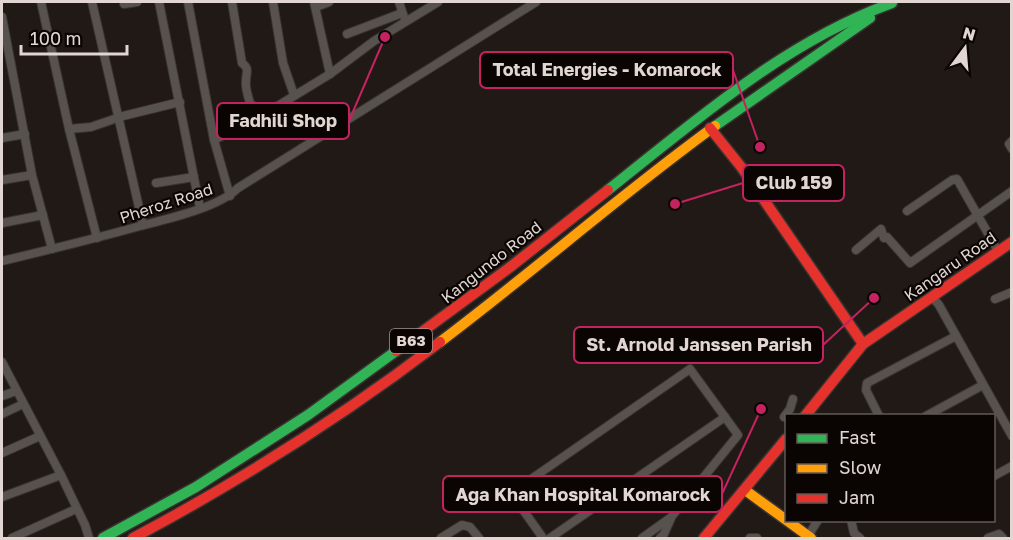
<svg xmlns="http://www.w3.org/2000/svg" width="1013" height="540" font-family="'Golos Text',sans-serif">
<rect width="100%" height="100%" fill="#211916"/>
<g fill="none" stroke-linecap="round" stroke-linejoin="round">
<defs>
<g id="street">
<path d="M41,2L69,129L97,238"/>
<path d="M92,2L143,225"/>
<path d="M159,2L200,208"/>
<path d="M188,2L214,140L230,196"/>
<path d="M232,2L242,63C250,69 246,72 246,81C245,88 248,96 250,103L253,106L258,118"/>
<path d="M273,2L283,63L294,95"/>
<path d="M314,2L330,74"/>
<path d="M399,2L404,17"/>
<path d="M124,4L137,2"/>
<path d="M316,7L329,2"/>
<path d="M2,17L32,175L52,249"/>
<path d="M347,34L402,13"/>
<path d="M69,129L91,127L123,116L180,102"/>
<path d="M2,138L25,134"/>
<path d="M214,140L258,118L330,74L374,41L438,2"/>
<path d="M1012,141L1009,144L1012,149"/>
<path d="M2,180L32,175"/>
<path d="M156,183L194,177"/>
<path d="M907,211L952,180L957,179L998,251"/>
<path d="M2,223L43,215"/>
<path d="M856,250L881,229L884,238L887,237L910,263L1012,191"/>
<path d="M2,261C48,250 94,239 140,226C167,219 218,208 238,188L536,2"/>
<path d="M932,297L939,305L1012,436"/>
<path d="M995,299L1012,292"/>
<path d="M2,362L61,475L85,525L89,538"/>
<path d="M2,396L16,391"/>
<path d="M2,414L23,404"/>
<path d="M879,416L866,390L867,383L956,336"/>
<path d="M926,416L983,385"/>
<path d="M784,417L790,409L793,399"/>
<path d="M2,453L40,436"/>
<path d="M994,476L1012,466"/>
<path d="M2,497L61,475"/>
<path d="M851,520L854,533L860,538"/>
<path d="M808,536L818,520"/>
<path d="M12,538L76,509"/>
<path d="M441,538L462,525L470,527L479,538"/>
<path d="M543,538L511,493L690,369L738,435L672,516L664,534L660,538"/>
<path d="M550,538L725,417"/>
<path d="M642,538L670,518"/>
<path d="M750,538H757"/>
<path d="M988,538L999,534L1003,538"/>
</g>
<g id="fast">
<path d="M715,126L870,18"/>
<path d="M608,190C696,120 785,42 892,3"/>
<path d="M103,538L196,487L308,415L396,351"/>
</g>
<g id="slow">
<path d="M440,342C533,272 620,195 715,126"/>
<path d="M745,490L811,538"/>
</g>
<g id="jam">
<path d="M710,128L742,168L863,344"/>
<path d="M396,351L509,268L608,190"/>
<path d="M805,416L863,344L1012,242"/>
<path d="M133,538C240,481 343,416 440,342"/>
<path d="M704,538L786,439"/>
</g>
</defs>
<use href="#street" stroke="#393330" stroke-width="10"/>
<use href="#fast" stroke="#393330" stroke-width="13"/>
<use href="#slow" stroke="#393330" stroke-width="13"/>
<use href="#jam" stroke="#393330" stroke-width="13"/>
<use href="#street" stroke="#58524f" stroke-width="8"/>
<use href="#fast" stroke="#30b455" stroke-width="10"/>
<use href="#slow" stroke="#ff9f0a" stroke-width="10"/>
<use href="#jam" stroke="#e5322d" stroke-width="10"/>
</g>
<g text-anchor="middle" stroke-width="4.5" stroke-linejoin="round" paint-order="stroke">
<rect fill="#0a0503" stroke="#a09794" stroke-width="1.5" x="390" y="329" width="42" height="24" rx="4.5"/>
<g font-size="15" font-weight="bold" fill="#e1d6d2">
<text x="411" y="346">B63</text>
</g>
<g font-size="16" fill="#e1d6d2" stroke="#0a0503">
<text transform="translate(166 203) rotate(-18)" y="6">Pheroz Road</text>
<text transform="translate(491 262) rotate(-38)" y="6">Kangundo Road</text>
<text transform="translate(950 266) rotate(-35)" y="6">Kangaru Road</text>
</g>
</g>
<path fill="none" stroke="#c42261" stroke-width="2" d="M760 147L733 70M385 37L349 121M675 204L743 183M874 298L823 345M761 409L722 494"/>
<g fill="#c42261" stroke="#0a0503" stroke-width="2">
<circle cx="760" cy="147" r="6"/>
<circle cx="385" cy="37" r="6"/>
<circle cx="675" cy="204" r="6"/>
<circle cx="874" cy="298" r="6"/>
<circle cx="761" cy="409" r="6"/>
</g>
<g fill="#0a0503" stroke="#c42261" stroke-width="2">
<rect x="480" y="52" width="253" height="36" rx="6"/>
<rect x="217" y="103" width="132" height="36" rx="6"/>
<rect x="743" y="165" width="101" height="36" rx="6"/>
<rect x="574" y="327" width="249" height="36" rx="6"/>
<rect x="443" y="476" width="279" height="36" rx="6"/>
</g>
<g font-size="18" text-anchor="middle" font-weight="bold" fill="#e1d6d2">
<text x="607" y="76">Total Energies - Komarock</text>
<text x="283" y="127">Fadhili Shop</text>
<text x="794" y="189">Club 159</text>
<text x="699" y="351">St. Arnold Janssen Parish</text>
<text x="583" y="501">Aga Khan Hospital Komarock</text>
</g>
<rect width="1013" height="540" fill="none" stroke="#e1d6d2" stroke-width="6"/>
<rect x="785" y="414" width="210" height="108" fill="#0a0503" stroke="#605956" stroke-width="1.5"/>
<rect x="797" y="434" width="30" height="9" fill="#30b455" stroke="#605956" stroke-width="1.5"/>
<text x="839" y="444" font-size="18" fill="#e1d6d2">Fast</text>
<rect x="797" y="464" width="30" height="9" fill="#ff9f0a" stroke="#605956" stroke-width="1.5"/>
<text x="839" y="474" font-size="18" fill="#e1d6d2">Slow</text>
<rect x="797" y="494" width="30" height="9" fill="#e5322d" stroke="#605956" stroke-width="1.5"/>
<text x="839" y="504" font-size="18" fill="#e1d6d2">Jam</text>
<g transform="translate(965 48) rotate(16)" stroke="#0a0503" stroke-width="4.5" paint-order="stroke">
<path d="M0-4.5L10 22L0 15L-10 22Z" fill="#e1d6d2"/>
<text y="-9" font-size="16" font-weight="bold" text-anchor="middle" fill="#e1d6d2">N</text>
</g>
<path d="M21 45v9h106v-9" fill="none" stroke="#e1d6d2" stroke-width="3"/>
<text x="30" y="45" font-size="18" fill="#e1d6d2" stroke="#0a0503" stroke-width="4.5" paint-order="stroke">100 m</text>
</svg>
